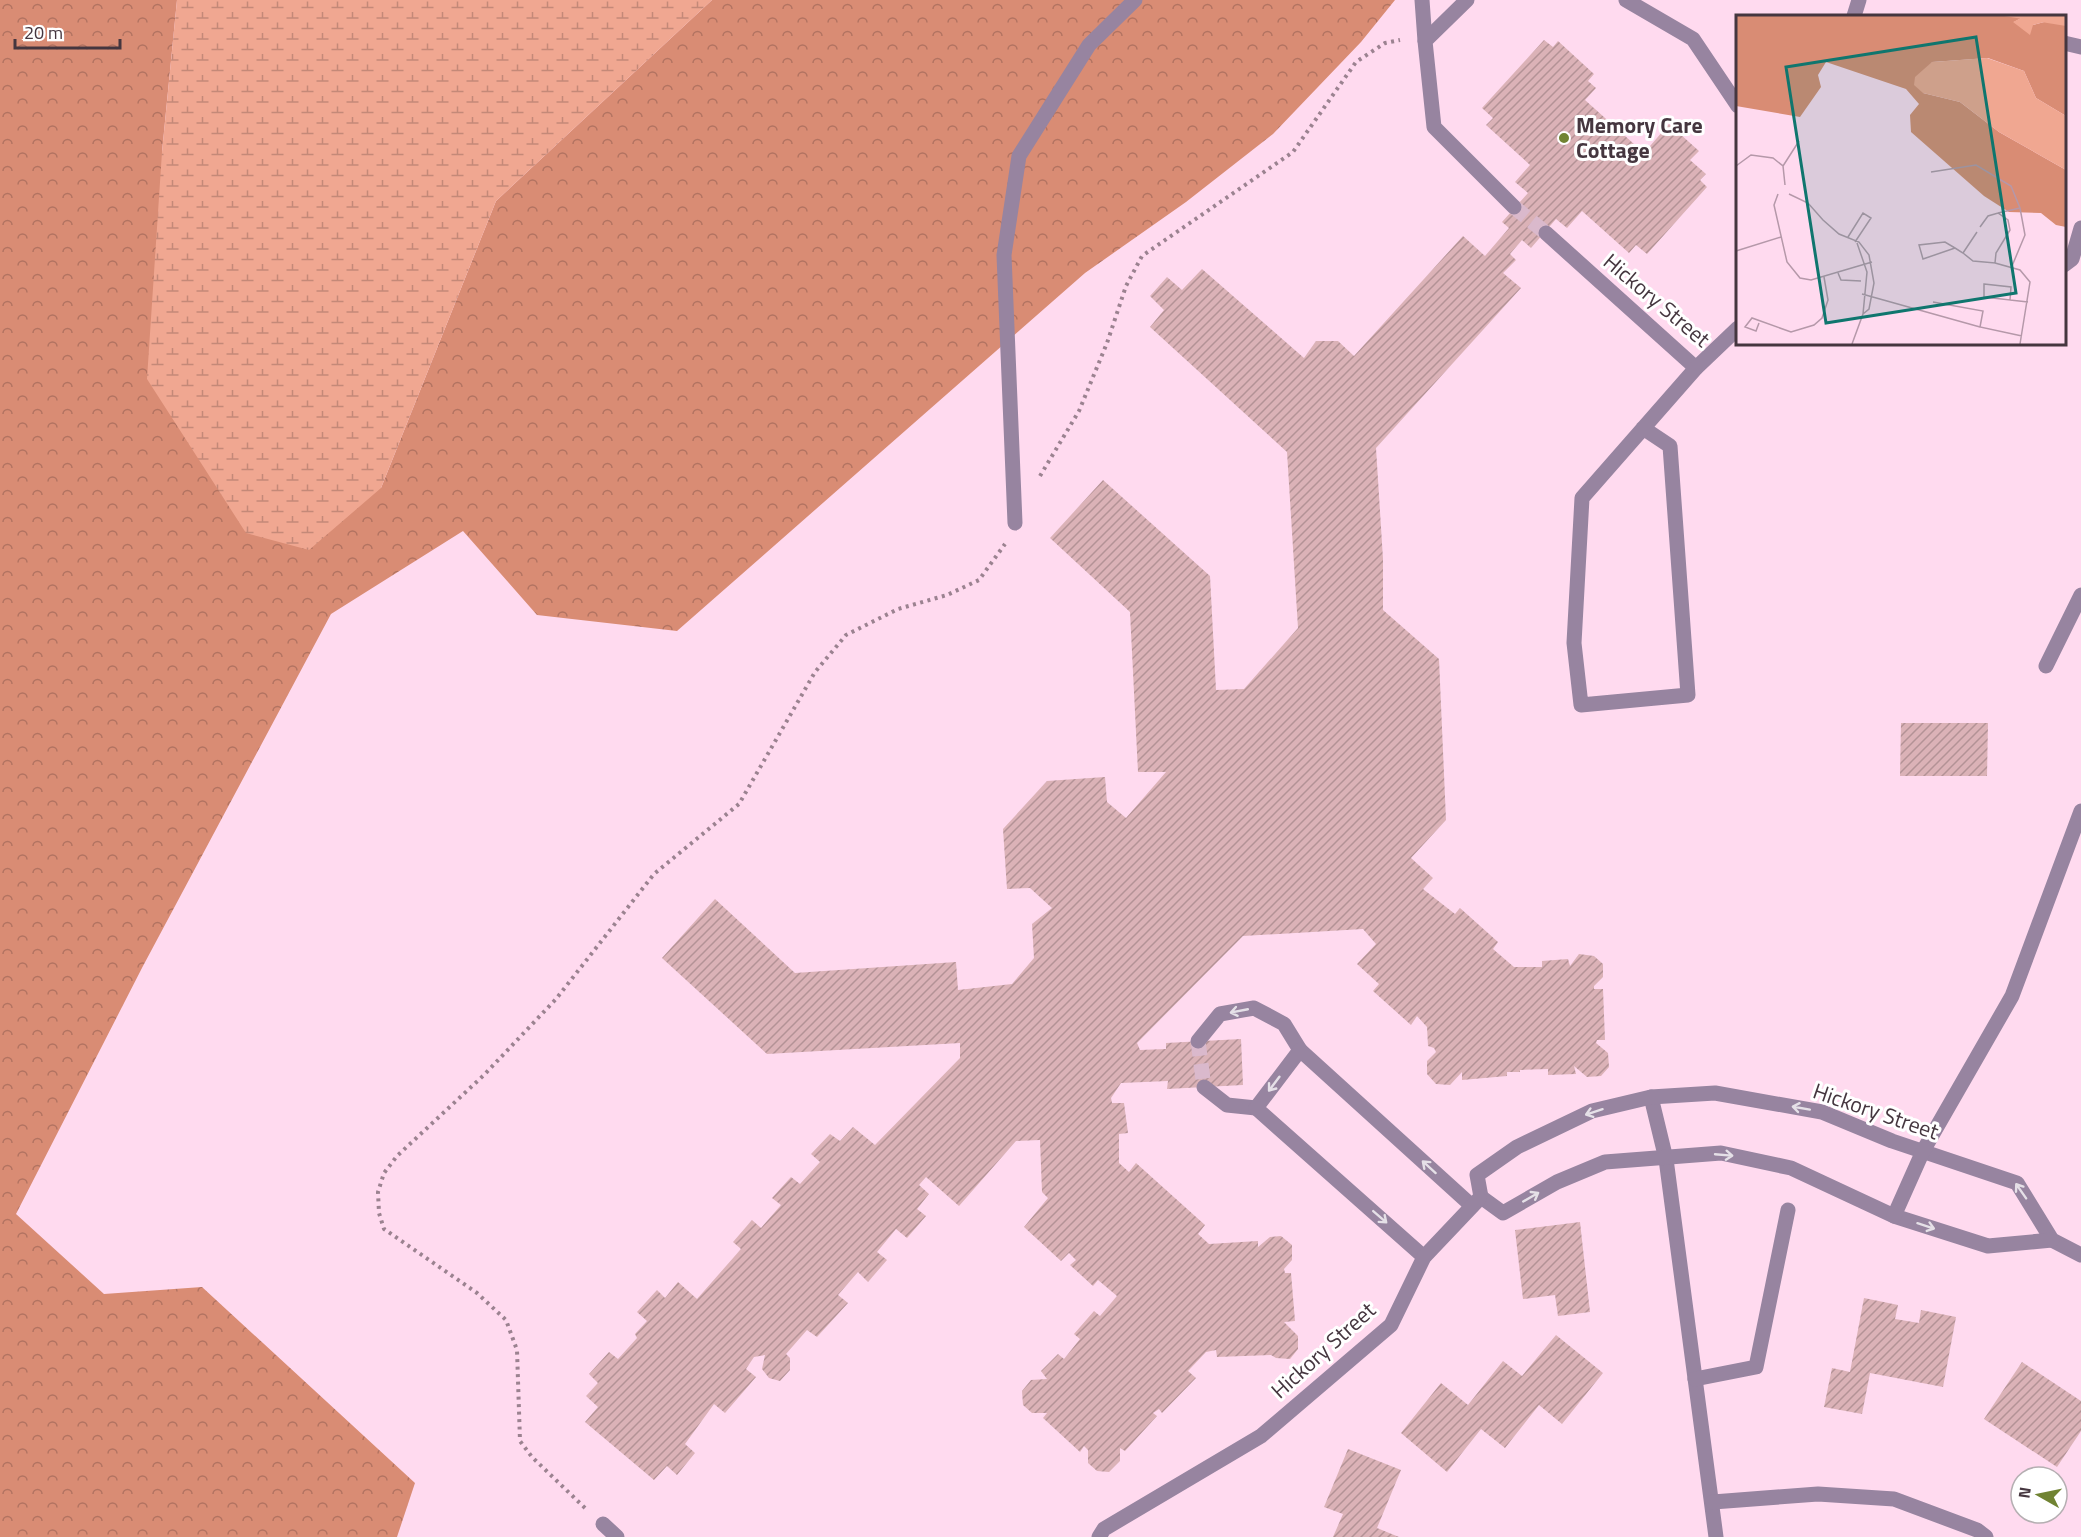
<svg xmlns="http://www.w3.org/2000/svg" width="2081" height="1537" font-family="'Titillium Web',sans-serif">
<defs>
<pattern id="forest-crowns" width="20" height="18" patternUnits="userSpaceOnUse" patternTransform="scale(1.5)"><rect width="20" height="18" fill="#d98c74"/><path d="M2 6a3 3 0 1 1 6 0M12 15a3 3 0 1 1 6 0" fill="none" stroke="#b27361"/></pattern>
<pattern id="wetland-marsh" width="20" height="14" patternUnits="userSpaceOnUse" patternTransform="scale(1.5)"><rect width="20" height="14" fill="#f0a791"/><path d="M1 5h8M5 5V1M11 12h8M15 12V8" fill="none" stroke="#c48978"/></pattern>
<pattern id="building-hatch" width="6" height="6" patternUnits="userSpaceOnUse" patternTransform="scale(1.5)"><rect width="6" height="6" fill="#dbb2b7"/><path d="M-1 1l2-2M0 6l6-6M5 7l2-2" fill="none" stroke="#b39296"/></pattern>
</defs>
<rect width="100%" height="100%" fill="#ffdaef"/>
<path fill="url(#forest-crowns)" d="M0,0H177L162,152L381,488L496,201L712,0H1395L1361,42L1273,134L1186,202L1085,273L677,631L537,615L463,531L331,614L143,966L16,1214L104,1294L202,1287L415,1483L397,1537H0Z"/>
<path fill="url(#wetland-marsh)" d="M177,0H712L496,201L381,488L309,550L246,533L147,379L162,152Z"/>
<g fill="url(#building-hatch)">
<path d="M1544,40L1553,47L1558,41L1594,74L1588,81L1596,88L1585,100L1644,153L1669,124L1699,151L1690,160L1706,174L1700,180L1707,187L1647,254L1636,245L1629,253L1582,211L1567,228L1556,219L1531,248L1522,240L1510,254L1516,260L1503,273L1521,288L1376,448L1383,559V610L1439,659L1446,820L1411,858L1433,878L1423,889L1455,914L1460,908L1498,942L1493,949L1514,967H1542V961L1568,959L1570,966L1579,954L1594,956L1603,964V977L1594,986V989H1603L1605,1040H1597L1596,1043L1608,1053L1609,1067L1601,1076L1587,1077L1574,1066L1576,1074L1548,1075V1069L1520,1070V1072H1507V1076L1462,1080V1072L1450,1085L1436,1084L1427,1074V1061L1436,1052L1434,1048L1428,1046L1427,1027L1417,1016L1411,1025L1373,991L1379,984L1357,964L1376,944L1363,929L1243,936L1137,1043L1140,1050L1166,1049V1043L1241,1039L1243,1085L1167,1089L1168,1081L1121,1083L1111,1098L1112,1103H1124L1128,1133L1119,1134V1163L1129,1172L1136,1163L1205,1225L1198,1234L1209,1244L1258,1241V1247L1270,1237L1281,1236L1292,1245V1260L1284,1269L1285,1273H1291L1295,1321L1284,1322L1298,1336V1349L1290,1359L1276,1358L1271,1355L1217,1357L1216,1350L1206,1352L1188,1371L1196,1378L1162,1413L1159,1409L1153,1413L1157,1416L1125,1451L1120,1448V1461L1109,1472L1097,1471L1088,1463V1450L1084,1446L1080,1452L1043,1418L1047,1413H1032L1023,1405L1022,1391L1031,1380L1047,1379L1041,1371L1058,1354L1064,1359L1080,1339L1074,1334L1094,1311L1100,1316L1117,1296L1098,1280L1093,1286L1070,1265L1076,1260L1069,1253L1061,1261L1024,1227L1048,1198L1042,1192L1040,1140L1016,1141L959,1206L926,1177L919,1185L929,1194L917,1209L926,1216L907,1238L896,1229L877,1252L887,1260L868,1282L858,1272L838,1295L848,1303L817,1337L807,1330L786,1354L790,1358V1370L780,1381L769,1378L762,1369L765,1355L754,1357L746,1369L756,1377L725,1413L714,1404L685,1444L695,1453L677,1475L667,1466L654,1480L585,1422L598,1407L586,1396L598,1383L589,1374L609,1352L618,1359L637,1338L635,1334L647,1321L637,1312L657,1290L665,1298L678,1282L697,1299L741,1249L733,1242L752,1220L761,1228L781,1205L772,1198L791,1177L800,1184L820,1162L811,1154L830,1134L840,1141L853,1127L875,1145L960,1058V1043L767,1054L662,958L715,899L795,973L956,962L958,990L1012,984L1034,958L1032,924L1052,908L1030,888L1007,889L1003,829L1047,781L1105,777L1107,802L1126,818L1166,772H1138L1130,612L1050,538L1103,480L1210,576L1216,690L1244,689L1298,628L1287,452L1150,327L1164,310L1150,296L1167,277L1182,290L1202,269L1304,358L1316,341H1338L1354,356L1463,236L1485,256L1509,228L1502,222L1528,193L1515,182L1530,165L1486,125L1493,118L1482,108Z"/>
<path d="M1901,723H1988L1987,776H1900Z"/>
<path d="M1580,1222L1590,1312L1558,1316L1555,1295L1523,1299L1515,1230Z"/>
<path d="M1864,1298L1898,1305L1895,1319L1919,1323L1921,1310L1956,1317L1943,1387L1870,1373L1862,1414L1824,1407L1832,1368L1850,1372Z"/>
<path d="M1556,1335L1603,1373L1562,1424L1539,1405L1505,1448L1481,1429L1447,1472L1401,1433L1441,1383L1468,1405L1503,1361L1522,1376Z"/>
<path d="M2022,1362L2081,1401V1431L2057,1467L1984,1419Z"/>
<path d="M1348,1449L1401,1470L1377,1528L1399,1537H1333L1343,1514L1324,1507Z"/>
</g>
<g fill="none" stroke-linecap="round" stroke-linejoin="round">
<g stroke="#dab9cc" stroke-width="15" stroke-dasharray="15 8" stroke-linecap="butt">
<path d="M1514,207L1546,233"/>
<path d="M1198,1041L1204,1087"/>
</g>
<g stroke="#9b8290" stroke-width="4" stroke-dasharray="3 4.5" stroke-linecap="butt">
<path d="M1040,476L1079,411L1107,343L1126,286L1142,256L1293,152L1356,62L1385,43L1400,40"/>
<path d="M585,1508L532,1457L520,1441L517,1350L506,1320L477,1293L384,1229L379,1213L378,1192L384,1173L397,1156L484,1075L556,999L654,874L739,804L815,672L846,635L898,609L947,595L979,580L1005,544"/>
</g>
<g stroke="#9784a0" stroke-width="15">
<path d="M1422,0L1425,41"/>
<path d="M1467,0L1425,41L1434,127L1514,207"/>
<path d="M1626,0L1693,39L1738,106"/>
<path d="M1854,16L1859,0"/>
<path d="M2064,43L2081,47"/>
<path d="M1546,233L1696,368"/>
<path d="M2064,265L2072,259L2081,228"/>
<path d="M1643,428L1670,446L1688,695L1581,705L1574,643L1582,498L1696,368L1738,328"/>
<path d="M1015,523L1004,255L1019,156L1089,45L1135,0"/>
<path d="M2046,666L2081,595"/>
<path d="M1198,1041L1220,1014L1254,1008L1284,1024L1300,1050"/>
<path d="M1204,1087L1227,1105L1256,1108"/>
<path d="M1651,1097L1666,1159L1716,1537"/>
<path d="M1481,1197L1477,1175L1517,1147L1592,1111L1651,1097L1715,1093L1822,1112L1892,1141L2017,1183L2052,1240L2081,1255"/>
<path d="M1481,1197L1503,1213L1557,1182L1605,1162L1721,1153L1791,1168L1894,1216L1988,1246L2052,1240"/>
<path d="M1894,1216L1923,1151L2012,996L2081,811"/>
<path d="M1424,1257L1256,1108L1300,1050L1472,1206"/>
<path d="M1695,1379L1756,1367L1788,1210"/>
<path d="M1713,1502L1818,1494L1894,1499L1977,1530L1986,1537"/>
<path d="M603,1524L617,1537"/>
<path d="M1099,1537L1104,1529L1261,1436L1391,1325L1424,1257L1479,1199"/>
</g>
</g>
<defs><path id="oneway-shaft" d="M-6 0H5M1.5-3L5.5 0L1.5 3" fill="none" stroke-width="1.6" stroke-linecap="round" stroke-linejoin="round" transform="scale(1.5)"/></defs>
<g stroke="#e5e0e7">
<use href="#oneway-shaft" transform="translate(1239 1011) rotate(169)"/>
<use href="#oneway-shaft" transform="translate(1274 1084) rotate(127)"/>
<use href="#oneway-shaft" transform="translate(1801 1108) rotate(-170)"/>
<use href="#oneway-shaft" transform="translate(1594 1112) rotate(162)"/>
<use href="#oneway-shaft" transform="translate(1724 1155) rotate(5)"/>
<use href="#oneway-shaft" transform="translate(1429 1167) rotate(-138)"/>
<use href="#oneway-shaft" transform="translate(2021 1191) rotate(-125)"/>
<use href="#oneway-shaft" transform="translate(1531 1197) rotate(-30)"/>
<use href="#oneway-shaft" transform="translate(1380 1217) rotate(41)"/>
<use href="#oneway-shaft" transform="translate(1926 1226) rotate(18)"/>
</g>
<circle fill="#708332" stroke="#fff" stroke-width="2" cx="1564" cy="138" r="6"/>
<g text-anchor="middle" stroke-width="6" stroke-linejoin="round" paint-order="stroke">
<g font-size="22" font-weight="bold" fill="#45363f" stroke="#fff" text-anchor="start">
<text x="1576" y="133">Memory Care<tspan x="1576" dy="25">Cottage</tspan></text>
</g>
<g font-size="22" fill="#45363f" stroke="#fff">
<text transform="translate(1657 300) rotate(40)" y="8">Hickory Street</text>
<text transform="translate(1876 1111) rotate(19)" y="8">Hickory Street</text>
<text transform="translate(1323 1350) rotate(-42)" y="8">Hickory Street</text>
</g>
</g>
<g transform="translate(1736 15)">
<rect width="330" height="330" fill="#ffdaef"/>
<path d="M0,1H289L278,7L297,10L330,1V101L300,83L288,56L252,43L196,47L187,78L224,87L263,117L330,155V212L320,210L305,198L273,197L248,181L175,117L174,100L183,89L170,74L90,47L82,60L85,72L64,102L0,91Z" fill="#d98c74"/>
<path d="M289,1L312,6L297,10L294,20L277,7ZM251,43L288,56L300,83L330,101V155L263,117L224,87L187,78L178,70L179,62L196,47Z" fill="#f0a791"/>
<path d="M268,1H330V11Z" fill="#f0a791"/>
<path fill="none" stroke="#b598a9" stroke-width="1.5" d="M0,151L15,140L37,143L47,151L49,170M47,151L63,126M195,157L240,150L275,171L284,193L289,220L276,251M42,179L38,190L51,247L64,263L75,265L136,247M53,179L72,188L87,205L103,219L123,227L133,240L138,268L133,294L127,299L116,329M262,198L284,193M112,222L127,198L135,203L119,227M121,228L131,257L127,299M219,233L187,244L183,230L209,227L219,233L227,238L237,246L259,248L260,238L274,215L272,205L262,198L252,201L244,212M0,236L45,222M227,238L241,217M259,248L284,255L294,267L284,329M102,258L105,265L125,266M248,269L275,272L274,285L248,282ZM126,279L244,312M274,285L292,287M197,287L247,296L244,312L286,321M23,308L20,316L9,312L16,303L55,317L78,310L86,303L92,285L88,262"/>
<path fill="#0f766e" fill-opacity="0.15" stroke="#0f766e" stroke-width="3" d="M240,22L280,278L90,308L50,52Z"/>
<rect width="330" height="330" fill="none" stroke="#45363f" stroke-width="3"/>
</g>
<g transform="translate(2039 1495) rotate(279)"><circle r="28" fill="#ffffff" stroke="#b5afb2" stroke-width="1.5"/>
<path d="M0-4.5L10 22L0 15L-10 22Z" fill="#708332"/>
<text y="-9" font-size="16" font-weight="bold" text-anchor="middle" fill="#45363f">N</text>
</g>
<path d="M15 39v9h105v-9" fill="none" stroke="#45363f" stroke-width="3"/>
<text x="24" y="39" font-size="18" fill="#45363f" stroke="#ffffff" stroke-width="4.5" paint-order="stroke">20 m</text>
</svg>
